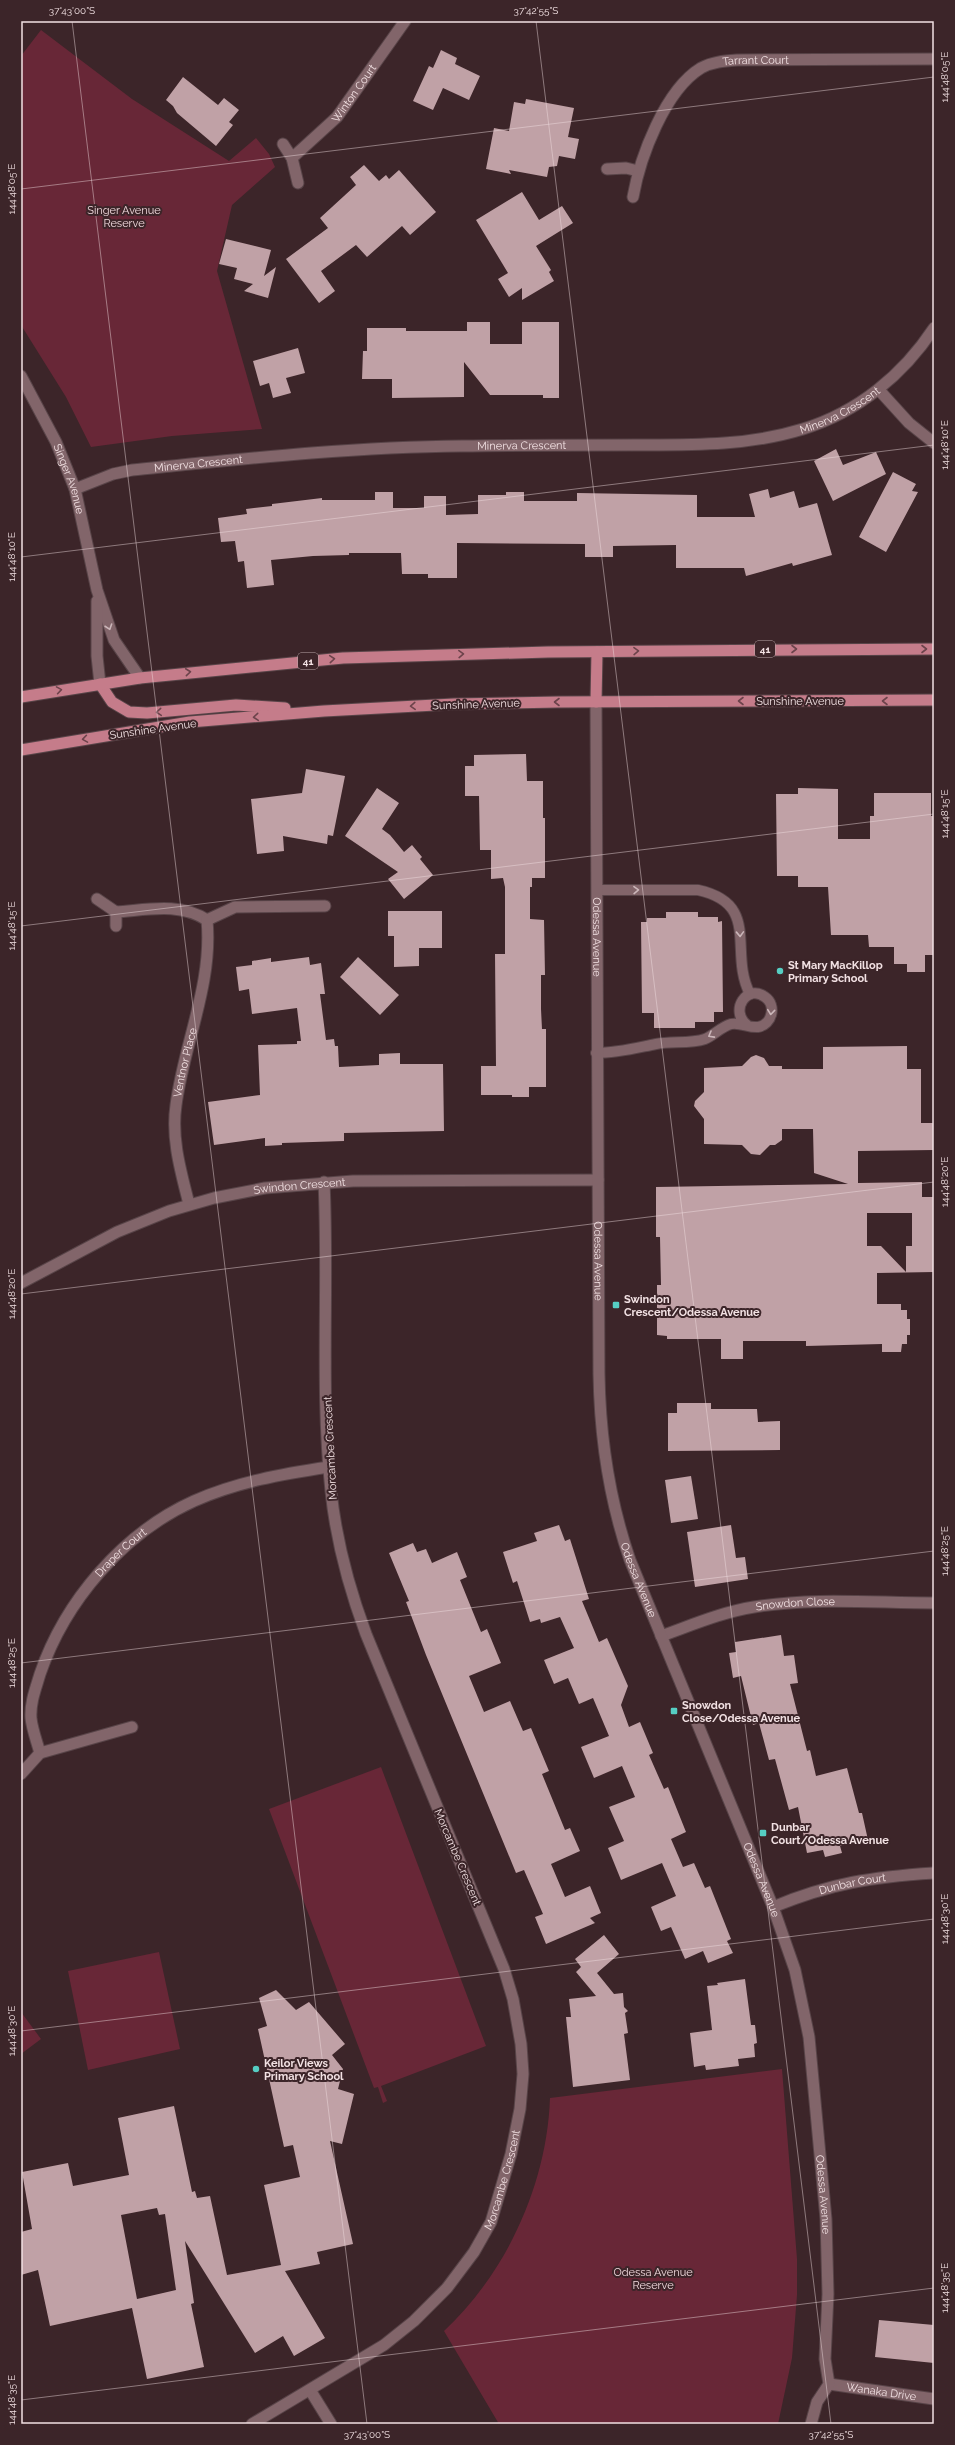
<svg xmlns="http://www.w3.org/2000/svg" width="955" height="2445" font-family="Raleway,sans-serif">
<rect width="100%" height="100%" fill="#3c2529"/>
<g fill="#682737">
<path d="M41,30L132,99L229,161L256,138L269,154L275,167L232,205L217,271L262,429L172,436L91,447L66,397L21,325V56Z"/>
<path d="M381,1767L486,2046L381,2086L387,2101L383,2103L378,2087L374,2088L269,1809Z"/>
<path d="M159,1952L180,2049L88,2070L68,1971Z"/>
<path d="M21,2012L41,2039L21,2054Z"/>
<path d="M782,2069L797,2259V2295L792,2358L778,2424H499L444,2331C507,2272 547,2184 550,2098Z"/>
</g>
<g fill="#c0a1a6" fill-rule="evenodd">
<path d="M441,50L457,58L455,64L480,76L469,100L443,88L433,110L413,101L429,66L433,68Z"/>
<path d="M183,77L218,105L224,98L239,110L229,122L233,125L216,146L177,113L173,106L166,100Z"/>
<path d="M526,99L574,108L568,137L579,139L575,159L559,156L557,166L549,167L547,177L509,170L511,174L486,169L494,128L509,131L514,102L525,104Z"/>
<path d="M364,165L379,181L386,175L389,179L399,170L436,212L410,235L402,226L367,257L356,245L321,271L335,291L319,303L286,259L328,228L320,218L356,185L350,177Z"/>
<path d="M522,192L539,220L562,206L573,223L536,246L551,270L549,272L554,281L522,300V288L509,297L498,279L508,273L476,220Z"/>
<path d="M226,239L271,250L264,276L276,267L268,298L244,291L253,284L234,279L237,268L219,264Z"/>
<path d="M467,322H490V344H522V322H559V398H543V395H490L464,362V397L392,398V379H362L363,351H367V328H406V331H467Z"/>
<path d="M298,348L305,373L286,378L291,393L273,398L269,383L260,386L253,361Z"/>
<path d="M836,449L843,465L876,452L886,474L833,501L814,461Z"/>
<path d="M893,472L916,484L912,491L918,492L886,552L859,537Z"/>
<path d="M768,489L770,498L794,491L799,508L817,503L832,555L793,566L792,563L746,576L744,568H676V545L613,546V557H585V544L457,543V578H428V574H402L401,553H349V555L313,556L271,560L274,585L247,588L244,561L238,562L235,541L221,542L218,518L247,514L246,509L272,506V504L322,498V500H375V492H393V508H424V496H446V515L478,514V495H506V492H524V501H577V493L697,495V517H755L749,494Z"/>
<path d="M526,754L527,781H543V818H545V878H532V887H530V919L544,920L545,975H541V1009L542,1029H546V1087H529V1097H512V1095H481V1066H496L495,954H505V887L503,878L491,879V850H480L479,796H465V766H474V755Z"/>
<path d="M306,769L345,776L333,836L328,835L327,844L283,836L284,851L257,854L251,799L302,793Z"/>
<path d="M377,788L399,803L382,829L390,835L404,852L412,845L422,857L420,859L433,875L404,899L388,879L398,872L345,836Z"/>
<path d="M798,788L838,789V839H870V816H874V793H931V816H934V955H925V972H907V964H894V947H869L868,935H831L828,887H798V876H777L776,794H798Z"/>
<path d="M388,911H442V948H419V966L394,967V936H388Z"/>
<path d="M666,912H698V917H718V922L722,921L723,1012H714V1022H695V1028H654V1013H642L641,922H647V918H666Z"/>
<path d="M309,957L310,965L321,963L325,994H320L326,1040L334,1039L335,1046H338L339,1067L379,1065V1054L400,1053V1064H443L444,1131L344,1133V1141L282,1143V1145L265,1146V1138L214,1145L208,1102L260,1095L258,1045L297,1044V1041H301L297,1008L252,1014L249,989L239,991L236,967L252,965V961L271,958V962Z"/>
<path d="M358,957L399,995L380,1015L340,977Z"/>
<path d="M907,1046V1069H921V1123H934V1150L858,1151V1183L922,1182V1197H934V1272L877,1273V1304H901V1310H907V1319H910V1335H907V1344H902L901,1352H882V1344L806,1346V1341H743V1359H721V1339H667V1336L657,1335V1285H661L660,1237H656V1187L848,1184L814,1173L813,1129H782V1140L775,1145H770L760,1155L751,1154L742,1145L704,1144V1119L694,1106L695,1101L704,1092V1068L742,1066L751,1057L756,1055L764,1058L769,1066H782V1069H823V1047ZM867,1213H912V1246H906V1272L881,1246H867Z"/>
<path d="M677,1403H711V1409H757L758,1422L780,1421V1450L668,1451V1413H677Z"/>
<path d="M691,1476L698,1519L671,1523L665,1480Z"/>
<path d="M559,1525L565,1541L570,1539L589,1599L582,1601L599,1642L607,1638L628,1686L621,1705L629,1727L640,1722L653,1753L649,1755L664,1789L668,1787L686,1832L671,1839L683,1867L694,1863L705,1888L710,1886L731,1939L727,1941L733,1953L708,1963L703,1951L685,1959L671,1927L661,1931L651,1907L676,1896L662,1863L621,1880L608,1848L624,1841L609,1807L635,1797L622,1766L594,1778L581,1747L609,1736L593,1698L579,1704L568,1678L554,1684L544,1660L574,1648L560,1617L541,1623L540,1619L530,1622L517,1581L513,1583L503,1552L537,1541L534,1533Z"/>
<path d="M731,1525L736,1558L745,1557L748,1579L695,1587L687,1532Z"/>
<path d="M413,1543L417,1552L426,1549L432,1563L457,1552L467,1577L460,1580L481,1632L487,1629L501,1663L469,1676L484,1712L510,1701L523,1731L531,1728L549,1771L542,1774L565,1830L570,1828L580,1851L551,1864L565,1897L590,1886L601,1913L590,1918L595,1923L546,1944L535,1917L543,1914L524,1870L516,1873L426,1655L406,1602L409,1601L389,1553Z"/>
<path d="M781,1635L784,1656L794,1655L798,1683L790,1684L807,1751L810,1750L816,1776L847,1768L859,1813H862L868,1840L840,1846L842,1853L825,1857L823,1850L807,1853L798,1807L789,1810L775,1759L769,1760L759,1723L753,1725L741,1676L733,1678L729,1653L736,1652L735,1642Z"/>
<path d="M604,1935L619,1954L597,1973L614,1994L623,1993L624,2007L628,2011L625,2013L628,2033L624,2034L630,2080L573,2087L566,2017H571L569,1999L596,1996L576,1972L581,1967L575,1959Z"/>
<path d="M745,1979L751,2025H755L757,2043L754,2044L755,2057L738,2059L739,2066L706,2070L705,2065L694,2067L690,2033L712,2030L707,1986L718,1985L717,1983Z"/>
<path d="M276,1990L296,2010L309,2002L345,2044L332,2055L343,2069L338,2089L354,2094L342,2144L330,2141L353,2244L317,2252L320,2264L285,2271L325,2338L294,2356L283,2336L255,2353L185,2241L194,2303L191,2304L204,2367L147,2379L132,2308L50,2326L38,2270L21,2275V2232L32,2229L22,2172L68,2163L73,2186L129,2175L118,2118L174,2106L192,2192L195,2191L197,2198L210,2196L227,2275L281,2265L264,2185L300,2177L293,2145L284,2147L258,2029L267,2026L259,1998ZM157,2208L159,2215L165,2214L176,2290L137,2299L121,2215Z"/>
<path d="M879,2320L934,2325V2363L875,2357Z"/>
</g>
<g fill="none" stroke-linecap="round" stroke-linejoin="round">
<defs>
<g id="service">
<path d="M597,890H698C762,904 728,952 750,994"/>
<path d="M596,1053C618,1053 636,1048 656,1044C672,1041 690,1044 705,1039C714,1035 721,1027 731,1024C740,1022 749,1028 758,1027C772,1025 777,1005 765,997C747,983 729,1011 747,1025"/>
</g>
<g id="minor">
<path d="M283,144L292,158L298,183"/>
<path id="s1" d="M292,158L337,117L405,21"/>
<path d="M607,169L626,168L638,171"/>
<path id="s2" d="M633,197C640,157 665,90 701,68C712,62 724,61 737,60L934,59"/>
<path id="s3" d="M21,376L56,442L75,489L97,590L114,640L140,678"/>
<path d="M879,390L909,423L934,443"/>
<path id="s4" d="M75,489L113,474L132,470C242,459 351,447 462,446C519,445 577,445 635,445C692,445 748,446 803,429C858,412 903,375 934,328"/>
<path d="M97,601V656L100,684"/>
<path d="M97,899L116,912V926"/>
<path d="M116,912C147,910 179,902 207,920"/>
<path d="M207,920L235,907L325,906"/>
<path id="s5" d="M189,1204C181,1172 171,1139 176,1105C184,1043 213,984 207,920"/>
<path id="s6" d="M21,1283L117,1232L169,1211L214,1198L265,1188L353,1181L598,1180"/>
<path id="s7" d="M661,1636C692,1625 722,1612 754,1607C813,1597 875,1603 934,1603"/>
<path id="s8" d="M40,1753C37,1742 32,1729 31,1718C30,1702 36,1688 40,1674C65,1601 123,1533 194,1501C237,1482 282,1474 329,1467"/>
<path d="M21,1774L40,1753L132,1727"/>
<path id="s9" d="M773,1907C831,1883 872,1877 934,1873"/>
<path id="s10" d="M829,2384L934,2399"/>
<path d="M310,2390L331,2424"/>
<path id="s11" d="M252,2424L384,2345L414,2321L447,2288L474,2252L491,2222L511,2154L520,2109L523,2074L521,2044L513,1999L504,1969L366,1634C349,1588 336,1540 331,1491C320,1389 329,1285 324,1182"/>
</g>
<g id="tertiary">
<path id="s12" d="M596,702L599,1374C600,1439 609,1499 630,1560L773,1907L795,1970L809,2037L826,2219L828,2294L825,2359L829,2384L817,2402L811,2424"/>
</g>
<g id="primary">
<path d="M100,684L112,702L129,712L147,713L236,705L285,708"/>
<path d="M21,697L140,678L343,658L548,652L934,649"/>
<path d="M596,702L597,652"/>
<path d="M21,750L190,722L324,711L454,704L558,702L934,700"/>
</g>
</defs>
<use href="#service" stroke="#584448" stroke-width="12"/>
<use href="#minor" stroke="#584448" stroke-width="13"/>
<use href="#tertiary" stroke="#584448" stroke-width="13"/>
<use href="#primary" stroke="#584448" stroke-width="13"/>
<use href="#service" stroke="#82656a" stroke-width="10"/>
<use href="#minor" stroke="#82656a" stroke-width="11"/>
<use href="#tertiary" stroke="#82656a" stroke-width="11"/>
<use href="#primary" stroke="#c57c8a" stroke-width="11"/>
</g>
<defs><path id="oneway-chevron" d="M-2-3.5L2.5 0L-2 3.5" fill="none" stroke-width="1.6" stroke-linecap="round" stroke-linejoin="round"/></defs>
<g stroke="#cbb6b9">
<use href="#oneway-chevron" transform="translate(109 627) rotate(71)"/>
<use href="#oneway-chevron" transform="translate(636 890) rotate(-1)"/>
<use href="#oneway-chevron" transform="translate(740 934) rotate(88)"/>
<use href="#oneway-chevron" transform="translate(771 1012) rotate(96)"/>
<use href="#oneway-chevron" transform="translate(711 1035) rotate(151)"/>
</g>
<g stroke="#6c434b">
<use href="#oneway-chevron" transform="translate(794 649)"/>
<use href="#oneway-chevron" transform="translate(924 649)"/>
<use href="#oneway-chevron" transform="translate(636 651) rotate(-1)"/>
<use href="#oneway-chevron" transform="translate(461 654) rotate(-2)"/>
<use href="#oneway-chevron" transform="translate(332 659) rotate(-5)"/>
<use href="#oneway-chevron" transform="translate(188 672) rotate(-6)"/>
<use href="#oneway-chevron" transform="translate(59 690) rotate(-9)"/>
<use href="#oneway-chevron" transform="translate(741 701) rotate(180)"/>
<use href="#oneway-chevron" transform="translate(885 701) rotate(180)"/>
<use href="#oneway-chevron" transform="translate(557 702) rotate(180)"/>
<use href="#oneway-chevron" transform="translate(413 706) rotate(177)"/>
<use href="#oneway-chevron" transform="translate(159 712) rotate(175)"/>
<use href="#oneway-chevron" transform="translate(256 717) rotate(175)"/>
<use href="#oneway-chevron" transform="translate(85 739) rotate(171)"/>
</g>
<path fill="none" stroke="#f2e1e3" stroke-width="1" stroke-opacity="0.45" d="M72,21L367,2424M536,21L831,2424M21,189L934,77M21,557L934,445M21,926L934,814M21,1294L934,1182M21,1663L934,1551M21,2031L934,1919M21,2400L934,2288"/>
<g fill="#56cec3" stroke="#3c2529" stroke-width="1.5">
<circle cx="780" cy="971" r="4"/>
<rect x="612" y="1301" width="8" height="8" rx="2"/>
<rect x="670" y="1707" width="8" height="8" rx="2"/>
<rect x="759" y="1829" width="8" height="8" rx="2"/>
<circle cx="256" cy="2069" r="4"/>
</g>
<g text-anchor="middle" stroke-width="4" stroke-linejoin="round" paint-order="stroke">
<g fill="#3c2529" stroke="#bba9ab" stroke-width="1">
<rect x="755" y="641" width="20" height="16" rx="3"/>
<rect x="298" y="653" width="20" height="16" rx="3"/>
</g>
<g font-size="10" font-weight="bold" fill="#f2e1e3">
<text x="765" y="653">41</text>
<text x="308" y="665">41</text>
</g>
<g font-size="11" fill="#f2e1e3" stroke="#3c2529">
<text dy="4" stroke="none"><textPath href="#s2" startOffset="205">Tarrant Court</textPath></text>
<text dy="4" stroke="none"><textPath href="#s1" startOffset="90">Winton Court</textPath></text>
<text dy="4" stroke="none"><textPath href="#s4" startOffset="775">Minerva Crescent</textPath></text>
<text dy="4" stroke="none"><textPath href="#s4" startOffset="451">Minerva Crescent</textPath></text>
<text dy="4" stroke="none"><textPath href="#s4" startOffset="127">Minerva Crescent</textPath></text>
<text dy="4" stroke="none"><textPath href="#s3" startOffset="114">Singer Avenue</textPath></text>
<text x="800" y="705">Sunshine Avenue</text>
<text transform="translate(476 704) rotate(-2)" y="4">Sunshine Avenue</text>
<text transform="translate(153 729) rotate(-8)" y="4">Sunshine Avenue</text>
<text dy="4" stroke="none"><textPath href="#s12" startOffset="235">Odessa Avenue</textPath></text>
<text dy="4" stroke="none"><textPath href="#s5" startOffset="144">Ventnor Place</textPath></text>
<text dy="4" stroke="none"><textPath href="#s6" startOffset="298">Swindon Crescent</textPath></text>
<text dy="4" stroke="none"><textPath href="#s12" startOffset="559">Odessa Avenue</textPath></text>
<text transform="translate(330 1448) rotate(-93)" y="4">Morcambe Crescent</text>
<text dy="4" stroke="none"><textPath href="#s8" startOffset="229">Draper Court</textPath></text>
<text dy="4" stroke="none"><textPath href="#s12" startOffset="883">Odessa Avenue</textPath></text>
<text dy="4" stroke="none"><textPath href="#s7" startOffset="139">Snowdon Close</textPath></text>
<text transform="translate(458 1857) rotate(67)" y="4">Morcambe Crescent</text>
<text dy="4" stroke="none"><textPath href="#s12" startOffset="1207">Odessa Avenue</textPath></text>
<text dy="4" stroke="none"><textPath href="#s9" startOffset="83">Dunbar Court</textPath></text>
<text dy="4" stroke="none"><textPath href="#s11" startOffset="362">Morcambe Crescent</textPath></text>
<text dy="4" stroke="none"><textPath href="#s12" startOffset="1530">Odessa Avenue</textPath></text>
<text dy="4" stroke="none"><textPath href="#s10" startOffset="53">Wanaka Drive</textPath></text>
</g>
<g font-size="11" fill="#f1d9dd" stroke="#3c2529">
<text x="124" y="214">Singer Avenue<tspan x="124" dy="13">Reserve</tspan></text>
<text x="653" y="2276">Odessa Avenue<tspan x="653" dy="13">Reserve</tspan></text>
</g>
<g font-size="11" font-weight="bold" fill="#f2e1e3" stroke="#3c2529" text-anchor="start">
<text x="788" y="969">St Mary MacKillop<tspan x="788" dy="13">Primary School</tspan></text>
<text x="624" y="1303">Swindon<tspan x="624" dy="13">Crescent/Odessa Avenue</tspan></text>
<text x="682" y="1709">Snowdon<tspan x="682" dy="13">Close/Odessa Avenue</tspan></text>
<text x="771" y="1831">Dunbar<tspan x="771" dy="13">Court/Odessa Avenue</tspan></text>
<text x="264" y="2067">Keilor Views<tspan x="264" dy="13">Primary School</tspan></text>
</g>
</g>
<rect width="955" height="2445" fill="none" stroke="#3c2529" stroke-width="44"/>
<rect x="22" y="22" width="911" height="2401" fill="none" stroke="#f2e1e3" stroke-width="1.5"/>
<g font-size="10" text-anchor="middle" fill="#f2e1e3">
<text x="72" y="14">37°43'00"S</text>
<text x="536" y="14">37°42'55"S</text>
<text transform="translate(944 77) rotate(-90)" y="4">144°48'05"E</text>
<text transform="translate(11 189) rotate(-90)" y="4">144°48'05"E</text>
<text transform="translate(944 445) rotate(-90)" y="4">144°48'10"E</text>
<text transform="translate(11 557) rotate(-90)" y="4">144°48'10"E</text>
<text transform="translate(944 814) rotate(-90)" y="4">144°48'15"E</text>
<text transform="translate(11 926) rotate(-90)" y="4">144°48'15"E</text>
<text transform="translate(944 1182) rotate(-90)" y="4">144°48'20"E</text>
<text transform="translate(11 1294) rotate(-90)" y="4">144°48'20"E</text>
<text transform="translate(944 1551) rotate(-90)" y="4">144°48'25"E</text>
<text transform="translate(11 1663) rotate(-90)" y="4">144°48'25"E</text>
<text transform="translate(944 1919) rotate(-90)" y="4">144°48'30"E</text>
<text transform="translate(11 2031) rotate(-90)" y="4">144°48'30"E</text>
<text transform="translate(944 2288) rotate(-90)" y="4">144°48'35"E</text>
<text transform="translate(11 2400) rotate(-90)" y="4">144°48'35"E</text>
<text x="367" y="2438">37°43'00"S</text>
<text x="831" y="2438">37°42'55"S</text>
</g>
</svg>
